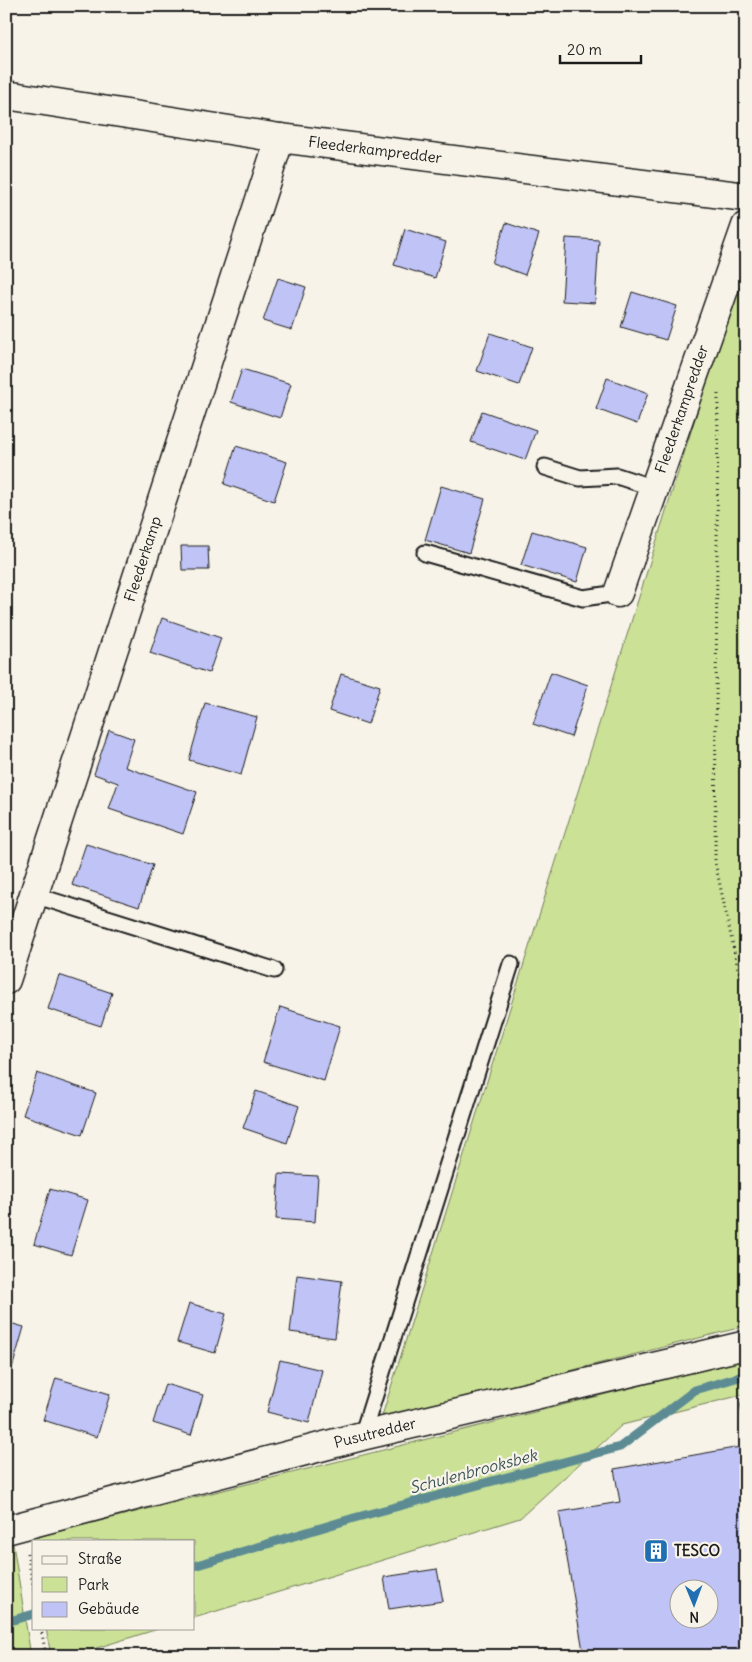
<svg xmlns="http://www.w3.org/2000/svg" width="752" height="1662" font-family="Delius,sans-serif">
<rect width="100%" height="100%" fill="#f7f3e8"/>
<filter id="ink" filterUnits="userSpaceOnUse"><feTurbulence type="fractalNoise" baseFrequency=".02" numOctaves="2"/><feDisplacementMap in="SourceGraphic" scale="10" xChannelSelector="R" yChannelSelector="G"/><feConvolveMatrix kernelMatrix="1 2 1 2 8 2 1 2 1" color-interpolation-filters="sRGB"/></filter>
<g filter="url(#ink)">
<g fill="#cae196" stroke="#737e59">
<path d="M746,256V1326L381,1419Z"/>
<path d="M746,1359V1394L622,1425L520,1518L194,1618V1541H34V1551L32,1538Z"/>
<path d="M13,1544L31,1656H6V1546Z"/>
<path d="M46,1628H161L71,1656H51Z"/>
</g>
<g fill="none" stroke-linecap="round" stroke-linejoin="round">
<g stroke="#5b8b93" stroke-width="9">
<path d="M194,1566L354,1518L620,1447L695,1390L746,1375"/>
<path d="M6,1622L34,1614"/>
</g>
</g>
<g fill="#bfc3f5" stroke="#1c1c1c" fill-rule="evenodd">
<path d="M506,223L539,234L525,275L492,263Z"/>
<path d="M405,229L446,242L435,278L394,265Z"/>
<path d="M566,238L599,240L595,303L562,301Z"/>
<path d="M278,278L306,287L292,330L263,321Z"/>
<path d="M632,292L677,306L666,340L621,327Z"/>
<path d="M490,333L532,347L519,385L477,371Z"/>
<path d="M242,369L291,384L280,418L231,402Z"/>
<path d="M607,378L648,393L637,424L596,409Z"/>
<path d="M482,411L536,430L525,460L471,442Z"/>
<path d="M236,446L287,462L274,501L224,484Z"/>
<path d="M441,486L485,499L469,553L425,540Z"/>
<path d="M532,531L587,547L577,582L521,565Z"/>
<path d="M181,546H208L209,570H182Z"/>
<path d="M162,618L221,638L209,673L150,653Z"/>
<path d="M551,672L588,685L571,737L533,724Z"/>
<path d="M341,674L380,686L368,724L329,711Z"/>
<path d="M205,703L257,717L241,775L189,760Z"/>
<path d="M109,730L134,739L125,767L197,792L183,834L109,809L118,783L94,774Z"/>
<path d="M86,844L153,865L139,907L72,885Z"/>
<path d="M59,975L112,993L101,1026L48,1009Z"/>
<path d="M280,1007L340,1026L324,1081L263,1062Z"/>
<path d="M37,1073L96,1093L82,1135L23,1115Z"/>
<path d="M256,1091L299,1106L287,1143L243,1128Z"/>
<path d="M279,1174L318,1176L315,1222L276,1219Z"/>
<path d="M50,1189L88,1200L71,1255L34,1244Z"/>
<path d="M297,1275L342,1281L335,1338L290,1332Z"/>
<path d="M189,1303L226,1314L215,1353L177,1342Z"/>
<path d="M6,1322L24,1327L9,1379H6Z"/>
<path d="M280,1360L322,1370L309,1423L267,1412Z"/>
<path d="M56,1378L110,1394L97,1437L43,1420Z"/>
<path d="M165,1384L203,1395L191,1435L153,1423Z"/>
<path d="M746,1402V1437L740,1403Z"/>
<path d="M746,1446V1656H584L559,1512L620,1502L614,1469ZM680,1590H710V1620H680Z"/>
<path d="M437,1569L443,1601L389,1609L384,1577Z"/>
</g>
<g fill="none" stroke-linecap="round" stroke-linejoin="round">
<defs>
<g id="service">
<path d="M545,467L580,478L617,476L654,488"/>
<path d="M425,553L583,598L618,593"/>
<path d="M34,895L274,970"/>
<path d="M362,1436L511,964"/>
</g>
<g id="minor">
<path d="M6,95L280,138L746,197"/>
<path d="M618,593L746,226"/>
<path d="M6,980L280,138"/>
<path d="M6,1530L362,1436L746,1345"/>
</g>
</defs>
<use href="#service" stroke="#1c1c1c" stroke-width="19"/>
<use href="#minor" stroke="#1c1c1c" stroke-width="31"/>
<g stroke="#1c1c1c" stroke-width="3" stroke-dasharray="1 4" stroke-linecap="butt">
<path d="M718,394L715,862L738,969L746,987"/>
<path d="M27,1553L34,1590"/>
<path d="M41,1628L46,1656"/>
</g>
<use href="#service" stroke="#f7f3e8" stroke-width="15"/>
<use href="#minor" stroke="#f7f3e8" stroke-width="28"/>
</g>
</g>
<defs>
<symbol id="building-square" viewBox="-11 -11 22 22"><rect x="-9" y="-9" width="18" height="18" rx="4" fill="#1f6fb2" stroke="#f7f3e8"/><path d="M-4-6H4V6H1V3H-1V6H-4ZM-2.5-4.3h1.7v1.8h-1.7ZM.8-4.3h1.7v1.8H.8ZM-2.5-1h1.7V.8h-1.7ZM.8-1h1.7V.8H.8Z" fill="#fff"/></symbol>
</defs>
<g fill-rule="evenodd">
<use href="#building-square" x="642" y="1537" width="28" height="28"/>
</g>
<g text-anchor="middle" stroke-width="4.5" stroke-linejoin="round" paint-order="stroke">
<g font-size="15" fill="#1c1c1c" stroke="#f7f3e8">
<text transform="translate(375 150) rotate(7)" y="5">Fleederkampredder</text>
<text transform="translate(682 409) rotate(-71)" y="5">Fleederkampredder</text>
<text transform="translate(143 559) rotate(-72)" y="5">Fleederkamp</text>
<text transform="translate(375 1433) rotate(-14)" y="5">Pusutredder</text>
</g>
<g font-size="15" font-weight="bold" fill="#1c1c1c" stroke="#f7f3e8" text-anchor="start">
<text x="674" y="1556">TESCO</text>
</g>
<g font-size="16" font-style="italic" fill="#3c5457" stroke="#f7f3e8">
<text transform="translate(473 1471) rotate(-15)" y="6">Schulenbrooksbek</text>
</g>
</g>
<rect width="752" height="1662" fill="none" stroke="#f7f3e8" stroke-width="25"/>
<rect x="12" y="12" width="727" height="1637" fill="none" stroke="#1c1c1c" stroke-width="2" filter="url(#ink)"/>
<rect x="32" y="1540" width="162" height="90" fill="#f7f3e8" stroke="#9f9d96"/>
<rect x="42" y="1556" width="25" height="8" fill="#f7f3e8" stroke="#9f9d96"/>
<text x="78" y="1564" font-size="15" fill="#1c1c1c">Straße</text>
<rect x="42" y="1577" width="25" height="15" fill="#cae196" stroke="#9f9d96"/>
<text x="78" y="1590" font-size="15" fill="#1c1c1c">Park</text>
<rect x="42" y="1602" width="25" height="15" fill="#bfc3f5" stroke="#9f9d96"/>
<text x="78" y="1614" font-size="15" fill="#1c1c1c">Gebäude</text>
<g transform="translate(694 1604) rotate(179)"><circle r="24" fill="#f7f3e8" stroke="#9f9d96"/>
<path d="M0-4L9 19L0 12L-9 19Z" fill="#1f6fb2"/>
<text y="-8" font-size="14" font-weight="bold" text-anchor="middle" fill="#1c1c1c">N</text>
</g>
<path d="M560 55v8h81v-8" fill="none" stroke="#1c1c1c" stroke-width="2.5"/>
<text x="567" y="55" font-size="15" fill="#1c1c1c" stroke="#f7f3e8" stroke-width="4" paint-order="stroke">20 m</text>
</svg>
